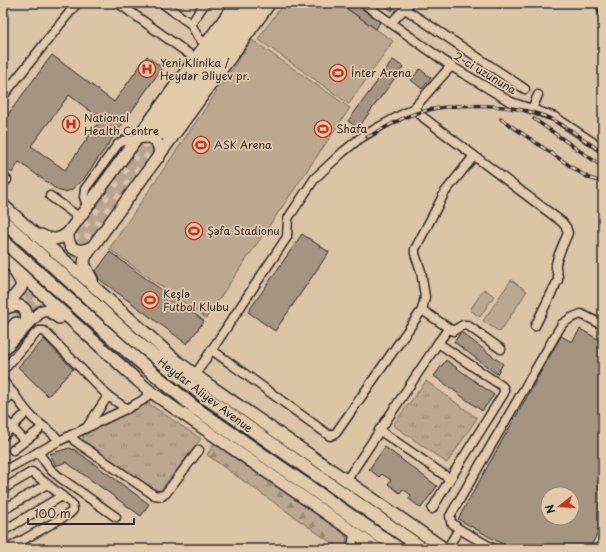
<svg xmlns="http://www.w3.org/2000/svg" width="606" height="552" font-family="'Playpen Sans',sans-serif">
<defs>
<pattern id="grass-tufts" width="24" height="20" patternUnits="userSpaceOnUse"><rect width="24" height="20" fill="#bba88f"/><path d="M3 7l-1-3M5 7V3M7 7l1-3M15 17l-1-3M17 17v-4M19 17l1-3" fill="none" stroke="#988975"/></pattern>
<pattern id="forest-firs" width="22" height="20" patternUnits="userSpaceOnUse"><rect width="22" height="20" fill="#bba88f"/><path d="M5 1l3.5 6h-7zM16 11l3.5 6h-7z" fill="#988975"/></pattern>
</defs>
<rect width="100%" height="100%" fill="#dcc4a6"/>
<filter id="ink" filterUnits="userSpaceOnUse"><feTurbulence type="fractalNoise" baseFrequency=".025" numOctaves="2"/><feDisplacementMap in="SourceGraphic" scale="8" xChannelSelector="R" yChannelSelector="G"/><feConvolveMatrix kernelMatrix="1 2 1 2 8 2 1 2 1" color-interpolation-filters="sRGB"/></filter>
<g filter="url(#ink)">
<g fill="url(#grass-tufts)" stroke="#736a5d">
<path d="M426,381L477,418L447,463L393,425Z"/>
<path d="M148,403L201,439L159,492L83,442V435Z"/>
</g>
<path fill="url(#forest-firs)" stroke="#736a5d" d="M214,444L347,535L346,549H340L207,455Z"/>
<g fill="#bba88f" stroke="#736a5d">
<path d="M284,3H339L393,41L349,104L258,39Z"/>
<path d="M252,40L350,108L206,318L109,249Z"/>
<path d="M511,280L527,291L500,332L483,321Z"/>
<path d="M484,289L494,296L480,317L470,310Z"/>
</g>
<g fill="#a49480" stroke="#2b2b2b" fill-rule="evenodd">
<path d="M339,3H355L380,22L376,29Z"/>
<path d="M381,3H398L392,11Z"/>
<path d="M52,55L114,102L147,56L162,68L83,180L71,190L65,192L59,191L19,162L12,173L3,166V121ZM69,95L101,119L65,170L31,146Z"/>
<path d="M393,60L403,67L358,128L348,121Z"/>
<path d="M420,69L431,78L422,89L411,80Z"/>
<path d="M302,234L329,252L275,331L248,312Z"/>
<path d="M110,252L204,321L187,344L99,279L96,271Z"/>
<path d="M580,329L603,342V524L589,549H511L458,519L561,336L572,342ZM548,494H572V518H548Z"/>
<path d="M461,332L503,364L497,374L454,342Z"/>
<path d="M44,339L73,369L48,396L18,367Z"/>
<path d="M446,360L494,395L482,411L434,376Z"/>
<path d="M385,447L437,486L421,508L409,499L411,495L403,489L400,493L388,484L391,480L382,474L379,477L369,469Z"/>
<path d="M69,448L75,450L149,504L141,516L66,462L56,466L50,454Z"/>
</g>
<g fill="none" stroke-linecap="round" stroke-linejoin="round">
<g stroke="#b9a58d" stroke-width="11" stroke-dasharray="11 5.5" stroke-linecap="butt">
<path d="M16,312L90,220L156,130"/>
<path d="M16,323L95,227L162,136"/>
</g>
<defs>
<g id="minor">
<path d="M118,3L196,59"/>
<path d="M162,3L191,24L198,37L206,45"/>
<path d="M363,3L451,66L511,102L555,117L603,149"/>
<path d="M405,9L525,89"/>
<path d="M391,23L410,3"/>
<path d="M191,24L205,3"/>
<path d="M451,66L414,108L424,118L562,222L566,227L568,233C564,243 558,254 556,264C555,270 559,275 558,280L535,326"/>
<path d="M3,96L77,3"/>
<path d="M532,109L538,95"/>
<path d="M3,176L7,180"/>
<path d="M50,196L80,218"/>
<path d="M88,208L84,197L85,189L118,144L123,141L138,138"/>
<path d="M422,310L425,297L421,271L415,254V249L445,192L474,156"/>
<path d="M438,343L448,329"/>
<path d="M212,350L330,436L336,433L422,310L453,331L463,325H467L501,349"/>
<path d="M6,367L36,333L39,331H44L108,396L127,409"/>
<path d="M195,375L287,237L288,219L291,214L315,178L343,152L359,139L379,127L414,108"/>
<path d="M3,381L13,393L3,403"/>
<path d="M13,393C20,402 27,413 35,420C44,428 53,431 59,441"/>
<path d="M3,418L25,441"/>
<path d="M87,427L108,396"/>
<path d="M379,430L450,479"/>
<path d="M71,435L75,441L85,448L154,495L162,496L166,493L199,450"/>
<path d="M3,436L22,417"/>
<path d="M13,450L38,431"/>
<path d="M38,452L51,470L62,479L116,517"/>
<path d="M3,471L59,441L134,405L143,400L151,392"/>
<path d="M346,481L438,343L502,386L504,389V393L450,479L432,509"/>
<path d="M3,489L32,472L72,504L73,510L69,514L7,549"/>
<path d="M3,510L47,484"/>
<path d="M459,529L494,549"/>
<path d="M3,531L62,496"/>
<path d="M352,549L354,533"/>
<path d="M447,549L459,529L451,522L450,516L562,324L571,318L581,314L603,325"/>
</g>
<g id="major">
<path d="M156,130L248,3"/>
<path d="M163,134L258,3"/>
<path d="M138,138C154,134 161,142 159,157"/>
<path d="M3,205L177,361L209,385L445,549"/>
<path d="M68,233C67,250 79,254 92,247"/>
<path d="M41,235C52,240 58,241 68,233L236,3"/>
<path d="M3,258L138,381L151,392L378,549"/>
<path d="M92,280L84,264L85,257L270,3"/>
<path d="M4,309C23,300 31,310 24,328"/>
<path d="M3,310L21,288V282L15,272"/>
<path d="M3,337L16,323"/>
<path d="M3,350L37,315L42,311L48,310L59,318"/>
</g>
<g id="highway">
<path d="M3,221L138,343L205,397L423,549"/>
<path d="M3,241L128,352L195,408L399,549"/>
</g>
</defs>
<use href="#minor" stroke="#2b2b2b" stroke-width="11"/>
<use href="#major" stroke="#2b2b2b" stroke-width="14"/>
<use href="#highway" stroke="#2b2b2b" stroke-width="15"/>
<use href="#minor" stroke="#e3caab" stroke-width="8"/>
<use href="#major" stroke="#e3caab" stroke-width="11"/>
<use href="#highway" stroke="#e3caab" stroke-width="12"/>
<defs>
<g id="rail">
<path d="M596,3L603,25"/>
<path d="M501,119L579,172L589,178L603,182"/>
<path d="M534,119L603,167"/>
<path d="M367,137C384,129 399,118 417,113C454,101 523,103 557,122C573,130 588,143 603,153"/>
</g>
</defs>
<use href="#rail" stroke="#2b2b2b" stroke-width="3.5"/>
<use href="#rail" stroke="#e3caab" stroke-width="2" stroke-dasharray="6" stroke-linecap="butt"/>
</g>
</g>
<defs>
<symbol id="hospital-ring" viewBox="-11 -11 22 22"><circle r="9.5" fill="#e3caab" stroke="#c8321e" stroke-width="1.5"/><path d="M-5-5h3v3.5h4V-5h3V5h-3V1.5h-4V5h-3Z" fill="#c8321e"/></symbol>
<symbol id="stadium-ring" viewBox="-11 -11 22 22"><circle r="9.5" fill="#e3caab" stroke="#c8321e" stroke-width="1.5"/><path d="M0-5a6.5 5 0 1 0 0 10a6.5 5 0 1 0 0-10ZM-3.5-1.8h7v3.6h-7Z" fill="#c8321e"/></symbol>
</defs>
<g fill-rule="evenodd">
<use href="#hospital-ring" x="137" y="59" width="20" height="20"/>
<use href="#stadium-ring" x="328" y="63" width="20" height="20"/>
<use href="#hospital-ring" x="61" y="114" width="20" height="20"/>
<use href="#stadium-ring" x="313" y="119" width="20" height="20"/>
<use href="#stadium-ring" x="191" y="135" width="20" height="20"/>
<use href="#stadium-ring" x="184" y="221" width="20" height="20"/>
<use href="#stadium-ring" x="140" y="290" width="20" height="20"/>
</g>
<g text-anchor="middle" stroke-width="3.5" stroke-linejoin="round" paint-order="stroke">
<g font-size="11" fill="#2b2b2b" stroke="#e3caab" text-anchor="start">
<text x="160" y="67">Yeni Klinika /<tspan x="160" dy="13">Heydər Əliyev pr.</tspan></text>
<text x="351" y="77">İnter Arena</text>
<text x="84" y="122">National<tspan x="84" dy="13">Health Centre</tspan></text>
<text x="336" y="133">Shafa</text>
<text x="214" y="149">ASK Arena</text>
<text x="207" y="235">Şəfa Stadionu</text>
<text x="163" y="298">Keşlə<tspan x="163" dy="13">Futbol Klubu</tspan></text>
</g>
<g font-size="11" fill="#2b2b2b" stroke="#e3caab">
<text transform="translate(485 73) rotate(31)" y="4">2-ci uzununa</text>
<text transform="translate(205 395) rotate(37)" y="4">Heydar Aliyev Avenue</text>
</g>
</g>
<rect width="606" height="552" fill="none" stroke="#e3caab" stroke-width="16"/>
<rect x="8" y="8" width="590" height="536" fill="none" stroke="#2b2b2b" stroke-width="1.5" filter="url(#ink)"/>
<g transform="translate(560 506) rotate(253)"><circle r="19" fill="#e3caab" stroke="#998a78"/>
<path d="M0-3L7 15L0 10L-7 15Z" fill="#c8321e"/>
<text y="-6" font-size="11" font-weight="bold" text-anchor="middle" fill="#2b2b2b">N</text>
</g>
<path d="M28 518v6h106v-6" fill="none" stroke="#2b2b2b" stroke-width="2"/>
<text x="34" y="518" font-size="12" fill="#2b2b2b" stroke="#e3caab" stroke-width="3" paint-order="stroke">100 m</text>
</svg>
